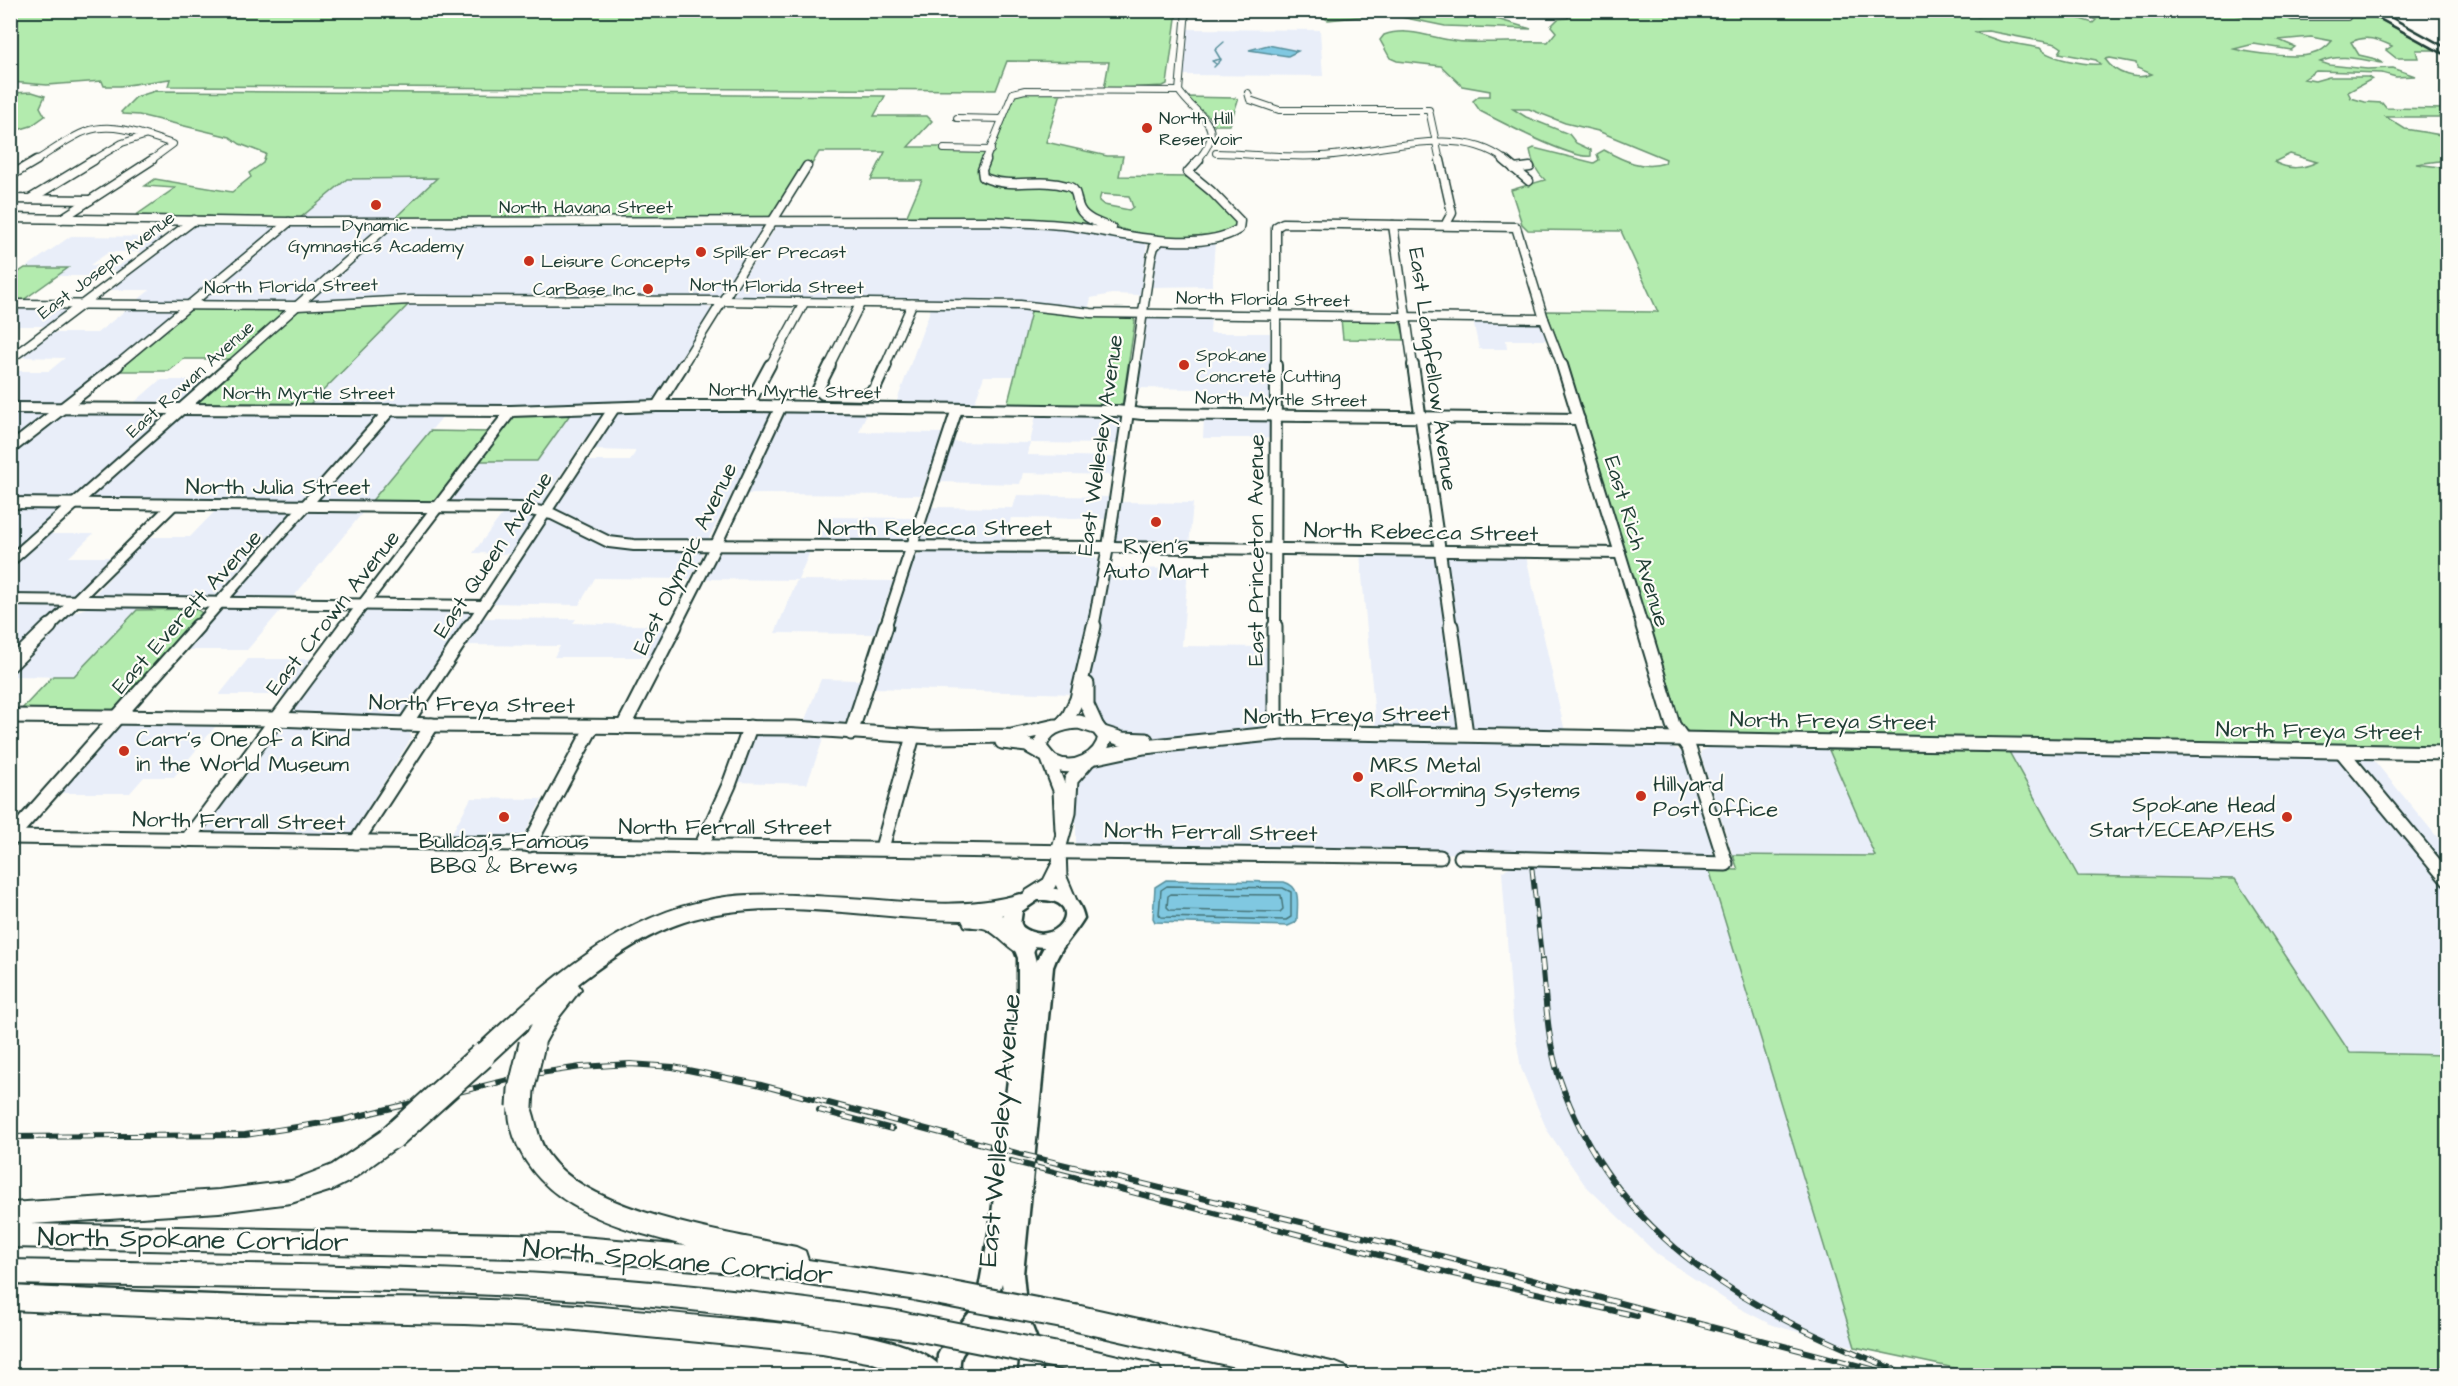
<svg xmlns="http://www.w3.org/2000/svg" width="2458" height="1386" font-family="'Architects Daughter',sans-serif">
<rect width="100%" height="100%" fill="#fdfcf7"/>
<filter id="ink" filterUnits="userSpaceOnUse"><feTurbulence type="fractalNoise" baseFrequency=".0167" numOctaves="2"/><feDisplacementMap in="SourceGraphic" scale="12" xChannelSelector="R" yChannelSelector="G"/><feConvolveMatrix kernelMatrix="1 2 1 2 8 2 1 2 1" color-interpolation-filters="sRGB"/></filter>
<g filter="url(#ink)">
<g fill="#e9eef9">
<path d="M1187,29L1320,30L1323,76L1181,75Z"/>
<path d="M438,178L395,218H300L347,179Z"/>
<path d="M294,223L381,225L295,301L201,302Z"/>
<path d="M792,223L1054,226L1145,242L1147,244L1140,295L1112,294L1091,298L1088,310L733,299L732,297L776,227Z"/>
<path d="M193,224H278L192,298L186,302L134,303L150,290H108Z"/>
<path d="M765,224L718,298L309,302V299L391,225Z"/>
<path d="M71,236L166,237L146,252H109L90,265L119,266L127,260H136L121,271H96L89,276H56L67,268H25Z"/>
<path d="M1215,240L1212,286L1151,287L1155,249L1164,243Z"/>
<path d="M412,301L704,305L712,309L655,399L645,403L518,409L307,407Z"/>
<path d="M11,306L73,307L50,326H11Z"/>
<path d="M130,307L178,309L65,403L11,405V371H49L65,358L18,357L50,333H97Z"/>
<path d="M931,308H1032L1015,376H984L973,407L895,406Z"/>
<path d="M1147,317H1211L1210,333H1270V398L1204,397V389L1137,388Z"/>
<path d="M1473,320L1540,321L1547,340H1506L1507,349H1479Z"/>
<path d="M160,380H207L176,405L129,407Z"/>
<path d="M625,409L772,411L773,413L708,540L639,541L616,539L553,508L584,461H630L636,451L591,450L616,412Z"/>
<path d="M790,410H868L859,432L944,433L920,495L745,494L785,413Z"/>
<path d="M11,411L47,413L11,443Z"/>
<path d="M74,412L169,413L71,499L11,500V454L57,416Z"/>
<path d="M183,413L379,414V415L305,498L299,502L88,500Z"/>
<path d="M571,413L602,414L548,493V502L545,505L451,504L448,502L478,461Z"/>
<path d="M394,414L444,415L370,503L318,502Z"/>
<path d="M1036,415L1120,416L1122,418L1117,444L1030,443L1028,455L1115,457L1112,475L1023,473L1020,484L937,482L950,442L1030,443Z"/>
<path d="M1204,418L1270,419V438H1203Z"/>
<path d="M1017,495L1109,497L1105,519L1011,518L1004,545L922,543L921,540L930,507L1013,508Z"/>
<path d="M1121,502L1193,503L1189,546L1115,544Z"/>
<path d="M11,507L55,508L59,509L57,513L11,554Z"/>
<path d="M216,510L291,512L216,595L205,598L94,595L147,537H190Z"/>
<path d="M310,511H364L290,601L235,597V594L293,525Z"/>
<path d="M504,512L538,515L513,554L473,553Z"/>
<path d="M825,517L913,518L905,541L901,543H815Z"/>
<path d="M548,520L604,546L632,550H697L701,552L702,555L690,579L595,578L579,605L490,603L544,521Z"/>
<path d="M48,534H93L69,557H113L72,595L11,596L10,567Z"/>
<path d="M726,550L810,551L798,580L893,581L874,634L775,633L797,580L703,579L715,556Z"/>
<path d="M925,552L1095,555L1100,565L1074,694L872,688L915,556Z"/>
<path d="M1360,554L1526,556L1565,732L1376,729Z"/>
<path d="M1109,568L1188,569L1182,646L1268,647L1267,728L1141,740L1106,731L1093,713L1089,688Z"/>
<path d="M11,605L56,606L60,609L11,659Z"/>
<path d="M91,606L139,607L74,677L11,676L73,613Z"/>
<path d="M229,608L281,610L247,650H185L217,613Z"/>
<path d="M373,609H473L474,612L405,713L400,717L394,720L289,715L287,712L361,614Z"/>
<path d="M481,618L576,619L573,623L667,626L651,657H554L560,646L462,645Z"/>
<path d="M248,659H311L285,695H219Z"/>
<path d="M821,679L860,680L846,721L841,725H803Z"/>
<path d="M125,721L219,722L174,777H144L130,793H54L116,725Z"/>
<path d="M285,725L408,731L412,737L352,833L335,840L201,836L199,829L275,727Z"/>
<path d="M759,732L825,734L807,784L734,782L751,737Z"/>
<path d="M1286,739L1672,747L1682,752L1713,848V856L1705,859L1076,845V823L1072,814L1077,776L1089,767L1110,758L1141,751L1216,747Z"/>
<path d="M1711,747L1829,750L1875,856L1733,855L1701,756V751Z"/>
<path d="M2008,750L2372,758L2447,849V1055L2350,1053L2235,879L2078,876Z"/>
<path d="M471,798L542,799L524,835L514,841L448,840Z"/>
<path d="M1518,864L1709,869L1855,1347L1772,1325L1735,1306L1657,1254L1585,1185L1547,1130L1521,1068L1513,1021L1502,872L1507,868Z"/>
</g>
<g fill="#b3ebae" stroke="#699471" stroke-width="1.5" fill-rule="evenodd">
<path d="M1398,10L1490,17L1531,29L1445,26L1396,16L1378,15L1328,20L1309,11Z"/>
<path d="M1562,10H1955L1978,17L1992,14L2008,16L2034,14L2032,11L2064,14L2093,23L2096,20L2079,13L2082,10H2238L2231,12C2239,18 2254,17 2262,12L2269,17L2378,18L2435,50H2416L2418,58H2396L2386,50L2392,46C2377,39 2366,35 2351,42L2359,55L2376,59L2383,63C2361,60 2341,53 2320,62L2329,65L2367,69L2393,68L2415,76L2396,77L2382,73L2316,71L2304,79L2315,81L2329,77H2368L2372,79L2348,92L2351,98L2365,102L2382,103L2386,108L2447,109V121L2442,117H2386L2405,129L2447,136V160L2416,164L2447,168V747L1690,733L1679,725L1565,360L1546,311L1658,312L1621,231L1528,230L1522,224L1511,190L1545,180C1536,172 1532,163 1530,150L1534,148L1594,163L1599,160L1597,154L1604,150C1624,161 1643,170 1665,163L1666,159L1598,131L1565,123L1529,109H1513L1526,117L1569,134L1576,143L1591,150V156C1574,160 1499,121 1480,111L1473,101L1479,96H1490V91L1462,86L1441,66L1397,61L1390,58L1380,40L1384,35C1412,25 1439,42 1467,42C1495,43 1521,41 1548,42L1556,32L1551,26L1558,19L1568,18V11ZM1988,31L2056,44L2062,48L2059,53L2096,60L2100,64C2086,65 2049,59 2040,48L2000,41L1974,32ZM2311,37L2332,41C2327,47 2320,52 2312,54C2298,59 2249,53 2234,49L2254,44L2291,50L2295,47L2279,40ZM2110,58L2136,63L2137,68L2152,74C2137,81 2115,74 2105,59ZM2290,154L2317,162C2302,169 2289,170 2274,162Z"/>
<path d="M10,11H1177L1167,84L1163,86L1104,89L1109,62L1007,61L996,90L168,86L170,79L120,86H104L102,81L47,85L11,82Z"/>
<path d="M155,91L885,96L874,116H927L932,121L908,147H990L979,176L1071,189L1076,204L1103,227L1096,229L905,220L922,180H871L885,152H819L812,164L805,166L772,218H395L437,178L347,179L300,218L212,220L210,216H135L175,188L145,186L155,179L232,192L251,177L249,173L263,163L266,154L240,144L230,137L139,115L123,114L121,112L136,97Z"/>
<path d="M32,92L45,96L40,107L45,116L31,126L11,132V93Z"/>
<path d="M1016,93H1061L1046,142L1107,156H1123L1119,176L1188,177L1204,189L1239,225L1236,230C1175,241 1137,244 1083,210L1077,188L1013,183L984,174ZM1101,194L1129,196L1133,207L1129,210L1104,205L1099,201Z"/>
<path d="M1185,97L1235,98L1238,100L1230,125H1214L1211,118Z"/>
<path d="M25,268H68L19,303H11L10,278Z"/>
<path d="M412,301L307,407L195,405V402L300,309Z"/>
<path d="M1032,308L1133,318L1135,321L1122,406L1119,408L1007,406Z"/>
<path d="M192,309H283V312L230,359H184L169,371H115Z"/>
<path d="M1341,319L1400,320L1405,340L1343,339Z"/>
<path d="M571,413L537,461H478L513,415Z"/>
<path d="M430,431L489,432L438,499L427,503H370Z"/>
<path d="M196,609L202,613L118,708L112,712L18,713L53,676H74L137,610Z"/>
<path d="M1829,750H2008L2078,876L2235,879L2350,1053L2447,1055V1375L2079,1376L1978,1373L1855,1347L1709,869L1738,870L1733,855L1875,856Z"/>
</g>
<g fill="#80c8e1" stroke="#59909c" stroke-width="1.5">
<path d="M1268,45L1298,51L1288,56L1249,50Z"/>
<path d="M1166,880L1284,882C1302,887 1297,904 1297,920L1295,923L1288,926L1155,922L1153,918L1155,887Z"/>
</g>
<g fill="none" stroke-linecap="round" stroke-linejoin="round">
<g stroke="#467579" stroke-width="1.5">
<path d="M1167,886L1283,888L1291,892V917L1286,920L1161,917L1159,914L1161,890Z"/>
<path d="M1171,894L1281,895L1283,909L1280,912L1170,910L1167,907L1168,896Z"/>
</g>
<g stroke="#59909c" stroke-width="1.5">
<path d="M1216,64L1212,61L1221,59"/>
<path d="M1214,67L1221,60L1215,50L1224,42"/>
</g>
<defs>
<g id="minor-far3">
<path d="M1186,10L1179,91C1198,119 1229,124 1197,161"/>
<path d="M2282,10L2292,17H2347L2336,10"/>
<path d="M1248,93L1250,100L1279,110H1429L1440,161"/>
<path d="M957,118L1002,119"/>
<path d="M944,149L991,150"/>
<path d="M1216,153C1251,154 1287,158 1322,156C1377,153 1459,122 1506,161"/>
<path d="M35,161C51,152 69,137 87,131C114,121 147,136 173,144L150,161"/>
<path d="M92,161L122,143L144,136"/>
<path d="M985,161L1013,93L1025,90L1179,91"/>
</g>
<g id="minor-far2">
<path d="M986,160L982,170L983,177C1010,190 1039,177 1067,186C1079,189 1075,200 1080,209C1086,220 1101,224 1112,228"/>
<path d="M1440,160L1452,213L1447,222"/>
<path d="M1504,160L1529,181"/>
<path d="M1514,169L1530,167"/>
<path d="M10,176L37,160"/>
<path d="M10,199L90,200"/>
<path d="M30,199L94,160"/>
<path d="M10,218L289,222L993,221C1019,223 1046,223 1071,226C1117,233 1198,255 1239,229L1240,221L1211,191L1188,172L1199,160"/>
<path d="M61,219L152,160"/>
<path d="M1393,225L1413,366"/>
<path d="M10,304L297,306L411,300L723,301L1020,305L1091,313L1544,319"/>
<path d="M10,359L194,220"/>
<path d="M116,366L289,222"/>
<path d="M229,366L392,222"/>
<path d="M682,366L807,166"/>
<path d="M770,366L804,303"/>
<path d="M829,366L860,304"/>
<path d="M885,366L912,304"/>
<path d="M1135,366L1151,258L1154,247L1159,242"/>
<path d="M1276,366V227L1283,223L1516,227L1544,319L1562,366"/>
</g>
<g id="minor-far1">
<path d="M830,365L818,389L823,394L866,395L875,389L886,365"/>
<path d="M1413,365L1451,628"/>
<path d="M1562,365L1643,628"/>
<path d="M657,406L683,365"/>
<path d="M748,406L770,365"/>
<path d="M10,408L511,411L657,406H748L1116,411L1142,414L1579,419"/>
<path d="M10,449L118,365"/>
<path d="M10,503L520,508L552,514L609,542L634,545L1108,547L1620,553"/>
<path d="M10,561L231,365"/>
<path d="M10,600L483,606"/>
<path d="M48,628L173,505"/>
<path d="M197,628L390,410"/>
<path d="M345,628L511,411"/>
<path d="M469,628L614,408"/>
<path d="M674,628L715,547L781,406"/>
<path d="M885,628L957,409"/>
<path d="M1093,628L1108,547L1135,365"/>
<path d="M1275,628L1276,365"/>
</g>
<g id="minor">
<path d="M1451,626L1466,734"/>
<path d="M10,665L50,626"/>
<path d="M1087,684V705L1097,727"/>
<path d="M10,716L275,719L432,725L795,728L932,737L1012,736L1055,726"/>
<path d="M1079,722L1098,728L1105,737C1101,759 1074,773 1053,762C1048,759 1044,752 1040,748C1043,728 1061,723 1079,722Z"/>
<path d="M405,724L470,626"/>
<path d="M1062,724L1069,716L1077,699L1094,626"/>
<path d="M623,727L675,626"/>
<path d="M1275,732V626"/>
<path d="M851,733L886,626"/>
<path d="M1103,733L1122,739L1146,740"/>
<path d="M1002,742L1027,745L1043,754"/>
<path d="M2342,752L2448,880"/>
<path d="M1097,757L1144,747L1291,732L2448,753"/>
<path d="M1048,759L1060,790L1062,830"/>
<path d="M10,837L1440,857"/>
<path d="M11,837L198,626"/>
<path d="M187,840L346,626"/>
<path d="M356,842L432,725"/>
<path d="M529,845L592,727"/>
<path d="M701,847L729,785L750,727"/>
<path d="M882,848L913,736"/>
<path d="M1461,857L1726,864L1689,748L1673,725L1643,626"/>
<path d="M1030,896L1049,884L1058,866"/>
<path d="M1071,904L1060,878L1059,849L1069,813L1071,780L1086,763"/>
</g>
<g id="major">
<path d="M2366,10H2375L2448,50V55Z"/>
<path d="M1036,888C1059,886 1079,893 1084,918C1074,935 1059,948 1053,967L1023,1274L1027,1314L1043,1355L1041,1376H1018C1019,1369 1022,1359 1019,1352C1010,1330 970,1336 961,1357C959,1362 960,1370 960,1376H937L938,1355L942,1347L971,1311L978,1294L991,1222L1018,996V958L1010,937L1003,928V916L1014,898ZM1038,900C1091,897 1056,955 1020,925L1022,911ZM1032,946L1044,947L1036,962ZM1002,1283L1007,1319L990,1318Z"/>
</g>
<g id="highway">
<path d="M1020,894L1027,897L1030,902L1027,907L1002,915L1020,922L1023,928L1021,931L1026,933L1035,948L1032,954C1015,959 1003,938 988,930C982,926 971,928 965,926L962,920C871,920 773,894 684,922C645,935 610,959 578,984L581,989L559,1017L540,1051L532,1053L524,1051L521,1044L532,1024L490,1063L482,1065L474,1063L470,1056L474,1049C544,985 616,917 713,899C757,891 804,896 849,898C906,901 964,911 1020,894Z"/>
<path d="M520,1097L528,1100C537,1118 536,1139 549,1156C590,1213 729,1233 796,1247L805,1251L808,1260L917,1276L926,1279L930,1288L926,1297L917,1300L733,1273L559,1259L10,1247V1203L219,1190L291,1181L332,1165L383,1130L392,1127L401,1130L404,1137L401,1144L350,1181L332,1190L291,1203L219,1212L31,1224L559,1235L687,1246C622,1229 541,1209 515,1139C511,1127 506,1112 512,1100Z"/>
<path d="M10,1260C251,1265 492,1263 732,1290C774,1295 817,1300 859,1306C880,1309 903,1310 923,1318L926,1327L923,1336L913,1340C804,1323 694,1308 583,1300C393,1287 201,1288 10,1284Z"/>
<path d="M10,1286C96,1290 182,1294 268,1297C342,1299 415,1297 488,1300C569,1303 650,1311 731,1319C777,1324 927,1330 947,1376H909L873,1363L822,1354L555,1328L465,1324L231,1320L10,1310Z"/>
<path d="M1076,1305L1336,1363L1346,1367L1350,1376H1275L1076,1331L1067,1327L1063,1318L1067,1309Z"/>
<path d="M1070,1345L1149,1363L1159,1367L1163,1376C1129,1376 1092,1380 1060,1367L1056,1358L1060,1349Z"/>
</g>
</defs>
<use href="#minor-far3" stroke="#1f3d34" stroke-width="8"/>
<use href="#minor-far2" stroke="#1f3d34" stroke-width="11"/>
<use href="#minor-far1" stroke="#1f3d34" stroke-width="14"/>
<use href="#minor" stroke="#1f3d34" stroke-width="17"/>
<use href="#major" stroke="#1f3d34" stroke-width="5"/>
<use href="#highway" stroke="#1f3d34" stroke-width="4"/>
<use href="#minor-far3" stroke="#fdfcf7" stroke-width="6"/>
<use href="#minor-far2" stroke="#fdfcf7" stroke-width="8"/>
<use href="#minor-far1" stroke="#fdfcf7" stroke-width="10"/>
<use href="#minor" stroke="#fdfcf7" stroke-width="13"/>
<use href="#major" fill="#fdfcf7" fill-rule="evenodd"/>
<use href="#highway" fill="#fdfcf7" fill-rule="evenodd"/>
<defs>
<path id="rail-far1" d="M1532,869L1542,961"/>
<g id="rail">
<path d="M1542,960C1546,998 1547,1040 1559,1077C1616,1245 1757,1315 1911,1376"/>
<path d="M819,1110L892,1129"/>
<path d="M10,1137L245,1135L342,1120L533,1074L581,1067L630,1064L673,1067L757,1084L1020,1154L1445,1257L1898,1376"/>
<path d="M1011,1161L1449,1273L1637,1316"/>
</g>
</defs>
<use href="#rail-far1" stroke="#1f3d34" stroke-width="5"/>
<use href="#rail" stroke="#1f3d34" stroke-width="6"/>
<use href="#rail-far1" stroke="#fdfcf7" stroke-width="3" stroke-dasharray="10" stroke-linecap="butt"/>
<use href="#rail" stroke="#fdfcf7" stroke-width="4" stroke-dasharray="12" stroke-linecap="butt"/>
<defs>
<g id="highway-bridge">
<path d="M520,1107L521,1090L532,1044"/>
<path d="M392,1137L482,1056"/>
<path d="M917,1288L1076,1318"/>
<path d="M913,1327L1070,1358"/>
</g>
</defs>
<use href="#highway-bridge" stroke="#1f3d34" stroke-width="29" stroke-linecap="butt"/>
<use href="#highway-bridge" stroke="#fdfcf7" stroke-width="25"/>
</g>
</g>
<g fill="#c8321e" stroke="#fdfcf7" stroke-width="2">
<circle cx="1147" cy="128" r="6"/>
<circle cx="376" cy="205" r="6"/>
<circle cx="701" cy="252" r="6"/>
<circle cx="529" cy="261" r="6"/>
<circle cx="648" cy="289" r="6"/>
<circle cx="1184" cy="365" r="6"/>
<circle cx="1156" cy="522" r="6"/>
<circle cx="124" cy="751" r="6"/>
<circle cx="1358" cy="777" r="6"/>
<circle cx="1641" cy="796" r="6"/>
<circle cx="504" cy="817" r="6"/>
<circle cx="2287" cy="817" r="6"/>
</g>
<g text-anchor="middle" stroke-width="4.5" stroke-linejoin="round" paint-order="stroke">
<g font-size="18" fill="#1f3d34" stroke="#fdfcf7" text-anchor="start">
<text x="1159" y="124">North Hill<tspan x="1159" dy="21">Reservoir</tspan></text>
<text x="376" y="231" text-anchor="middle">Dynamic<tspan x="376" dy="21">Gymnastics Academy</tspan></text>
<text x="713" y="258">Spilker Precast</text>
<text x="541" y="267">Leisure Concepts</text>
<text x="636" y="295" text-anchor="end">CarBase Inc</text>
<text x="1196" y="361">Spokane<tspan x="1196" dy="21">Concrete Cutting</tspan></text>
</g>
<g font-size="18" fill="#1f3d34" stroke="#fdfcf7">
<text x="586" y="213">North Havana Street</text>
<text transform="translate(106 265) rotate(-37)" y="6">East Joseph Avenue</text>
<text transform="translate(291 286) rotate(-1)" y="6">North Florida Street</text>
<text transform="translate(777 286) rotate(1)" y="6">North Florida Street</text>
<text transform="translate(1263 299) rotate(1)" y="6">North Florida Street</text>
<text transform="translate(190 379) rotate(-42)" y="6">East Rowan Avenue</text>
<text transform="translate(795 391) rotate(1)" y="6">North Myrtle Street</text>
<text x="309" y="399">North Myrtle Street</text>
<text transform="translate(1281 399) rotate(1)" y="6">North Myrtle Street</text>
</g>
<g font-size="22" fill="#1f3d34" stroke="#fdfcf7">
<text transform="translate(1434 369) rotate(82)" y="8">East Longfellow Avenue</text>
<text transform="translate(1099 445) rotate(-82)" y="8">East Wellesley Avenue</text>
<text x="278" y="494">North Julia Street</text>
<text x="935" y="535">North Rebecca Street</text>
<text transform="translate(1421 531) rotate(1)" y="8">North Rebecca Street</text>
<text transform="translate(1638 541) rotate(73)" y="8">East Rich Avenue</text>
<text transform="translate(1255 550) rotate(-90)" y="8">East Princeton Avenue</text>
<text transform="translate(492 554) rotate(-56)" y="8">East Queen Avenue</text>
<text transform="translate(684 558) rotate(-64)" y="8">East Olympic Avenue</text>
<text transform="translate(186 611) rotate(-48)" y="8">East Everett Avenue</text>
<text transform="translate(332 612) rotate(-52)" y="8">East Crown Avenue</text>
<text transform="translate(472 703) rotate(1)" y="8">North Freya Street</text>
<text transform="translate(1347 714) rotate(-1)" y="8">North Freya Street</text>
<text transform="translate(1833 720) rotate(1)" y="8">North Freya Street</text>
<text transform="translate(2319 730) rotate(1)" y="8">North Freya Street</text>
<text transform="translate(239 820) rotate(1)" y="8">North Ferrall Street</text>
<text x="725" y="834">North Ferrall Street</text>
<text transform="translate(1211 831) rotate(1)" y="8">North Ferrall Street</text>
</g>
<g font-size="22" fill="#1f3d34" stroke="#fdfcf7" text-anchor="start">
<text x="1156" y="553" text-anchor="middle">Ryen's<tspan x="1156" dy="25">Auto Mart</tspan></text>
<text x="136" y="746">Carr's One of a Kind<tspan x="136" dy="25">in the World Museum</tspan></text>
<text x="1370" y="772">MRS Metal<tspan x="1370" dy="25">Rollforming Systems</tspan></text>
<text x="1653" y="791">Hillyard<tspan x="1653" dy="25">Post Office</tspan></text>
<text x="2275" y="812" text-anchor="end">Spokane Head<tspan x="2275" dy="25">Start/ECEAP/EHS</tspan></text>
<text x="504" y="848" text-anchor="middle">Bulldog's Famous<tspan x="504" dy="25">BBQ &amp; Brews</tspan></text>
</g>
<g font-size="27" fill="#1f3d34" stroke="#fdfcf7">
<text transform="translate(999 1130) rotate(-85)" y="9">East Wellesley Avenue</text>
<text transform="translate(193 1239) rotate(1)" y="9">North Spokane Corridor</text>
<text transform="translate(678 1261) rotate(5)" y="9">North Spokane Corridor</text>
</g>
</g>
<rect width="2458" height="1386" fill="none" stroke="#fdfcf7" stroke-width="36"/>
<rect x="18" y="18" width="2422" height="1350" fill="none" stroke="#1f3d34" stroke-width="2" filter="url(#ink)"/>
</svg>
